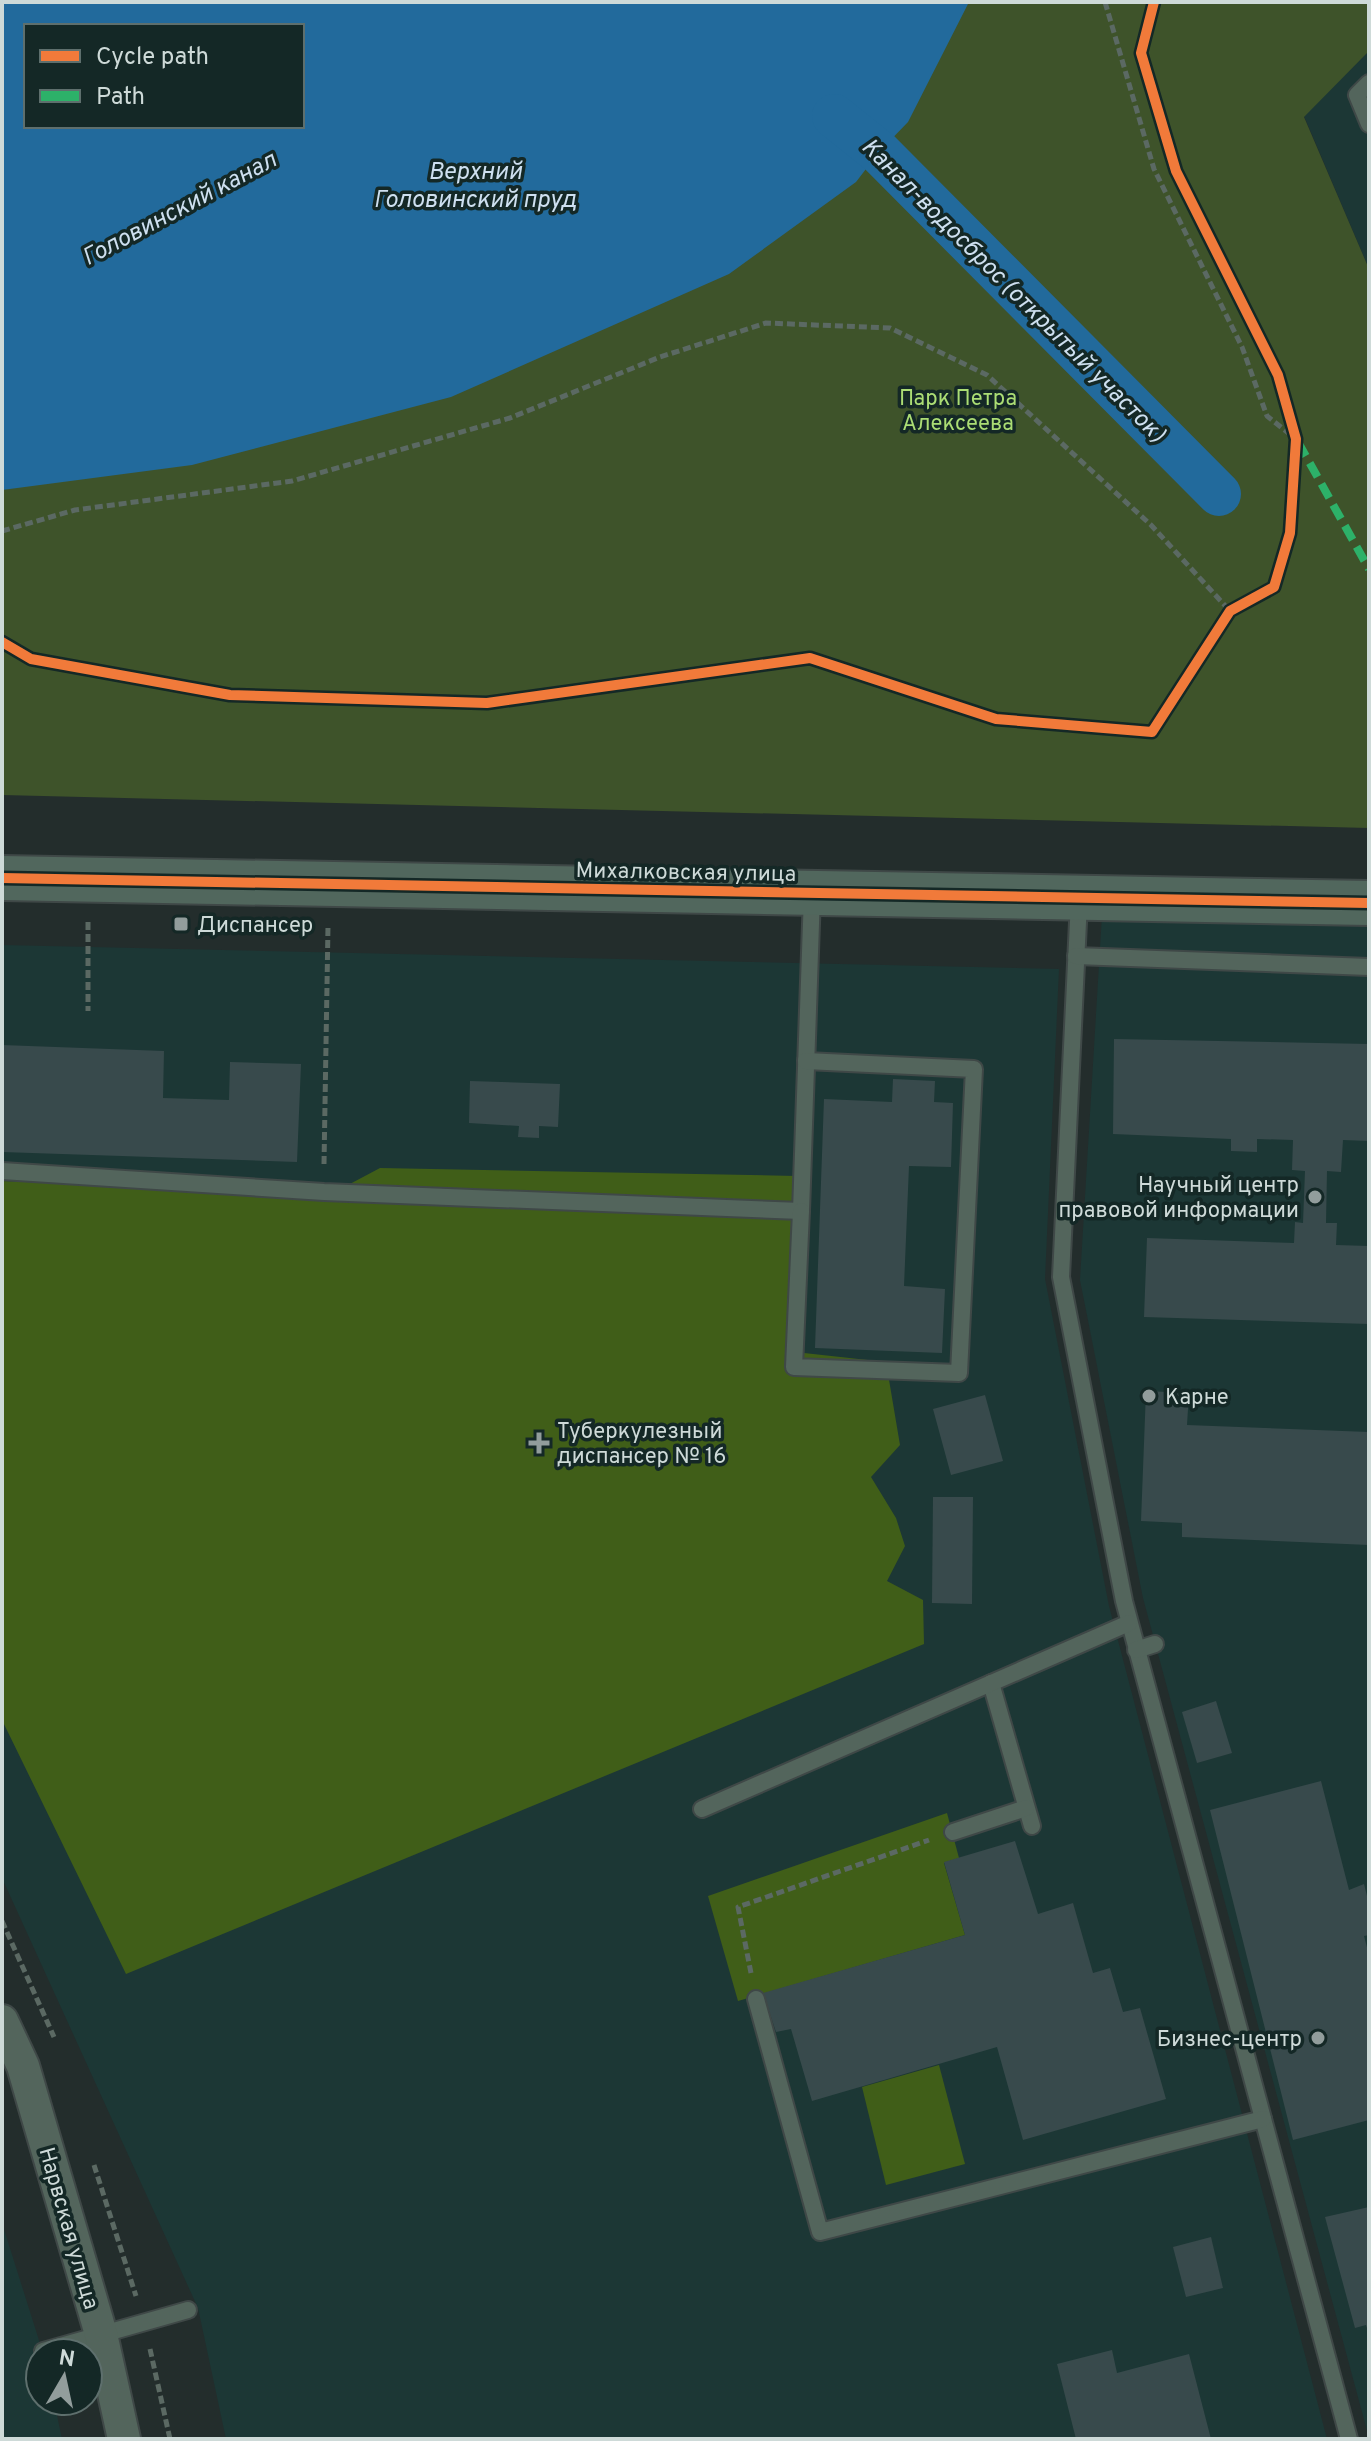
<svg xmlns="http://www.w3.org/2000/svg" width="1371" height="2441" font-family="Overpass,sans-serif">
<rect width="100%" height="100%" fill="#232d2c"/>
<g fill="#1c3735">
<path d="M1369,51V269L1304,116Z"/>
<path d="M1102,915L1369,923V2438L1143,1598L1080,1280Z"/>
<path d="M2,945L1059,969L1045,1279L1109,1606L1327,2439H226L198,2308L2,1878Z"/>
<path d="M2,2223L43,2353H40V2401H54L62,2439H2Z"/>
</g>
<path fill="#3e532a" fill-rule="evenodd" d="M2,2H1369V51L1304,117L1369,269V828L2,795ZM26,26H302V126H26Z"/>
<g fill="#405e18">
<path d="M380,1168L797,1176L795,1352L886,1362L900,1445L871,1477L896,1518L905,1546L887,1581L923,1600L924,1644L126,1974L2,1720V1181L331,1194Z"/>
<path d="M947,1813L959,1858L944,1863L965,1935L738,2001L708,1896Z"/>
<path d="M939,2065L965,2164L886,2185L862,2087Z"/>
</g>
<path fill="#226a9c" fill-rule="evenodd" d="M2,2H969L908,122L879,152L856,182L729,274L451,397L192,465L2,490ZM26,26H302V126H26Z"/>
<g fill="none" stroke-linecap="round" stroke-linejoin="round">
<path stroke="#226a9c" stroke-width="44" d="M834,116L879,152L1219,494"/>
</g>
<g fill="#384a4c">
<path d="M1114,1039L1369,1044V1141L1343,1140L1341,1172L1327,1171L1326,1223H1337L1336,1245L1369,1246V1324L1144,1317L1147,1238L1294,1243L1295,1222L1303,1223L1305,1171L1292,1170L1293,1140L1257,1139V1152L1231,1151V1139L1113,1134Z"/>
<path d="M2,1045L164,1051L163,1098L229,1100L230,1062L301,1064L297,1162L2,1152Z"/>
<path d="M893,1079L935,1081L934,1102L953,1103L951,1167L909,1166L904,1286L945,1289L942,1353L815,1348L824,1099L892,1102Z"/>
<path d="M470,1081L560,1084L558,1127L539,1126V1138L518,1137L519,1126L469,1123Z"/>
<path d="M1146,1391L1189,1393L1187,1425L1369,1432V1545L1182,1537V1523L1141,1521Z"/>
<path d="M985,1395L1003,1461L951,1475L933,1409Z"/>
<path d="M933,1497H973L972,1604L932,1603Z"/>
<path d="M1216,1701L1232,1753L1197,1763L1182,1712Z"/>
<path d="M1321,1781L1349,1890L1364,1884L1369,1904V1935L1364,1936L1369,1955V2120L1293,2140L1210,1810Z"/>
<path d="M1015,1841L1038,1914L1073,1903L1093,1973L1110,1968L1123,2012L1140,2008L1166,2099L1023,2140L997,2047L812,2101L791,2029L776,2032L763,1993L965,1935L944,1862Z"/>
<path d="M1369,2207V2331H1368L1366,2325L1355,2328L1325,2217Z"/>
<path d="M1211,2237L1223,2288L1186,2297L1173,2247Z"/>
<path d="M1112,2350L1117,2373L1189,2354L1211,2439H1076L1057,2364Z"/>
</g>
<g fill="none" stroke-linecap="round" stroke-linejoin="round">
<defs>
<g id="lane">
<path d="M1369,83L1357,95L1369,124"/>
<path d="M1079,901L1061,1277L1124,1601L1349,2439"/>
<path d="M1076,956L1369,967"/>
<path d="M2,1171L324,1192L801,1211L812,895"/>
<path d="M801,1211L794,1367L959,1373L974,1069L806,1061"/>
<path d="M1136,1650L1155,1644"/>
<path d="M991,1683L1032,1826"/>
<path d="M702,1809L1129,1623"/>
<path d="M953,1832L1026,1808"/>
<path d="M756,1999L820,2232L1263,2119"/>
<path d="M43,2351L188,2310"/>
</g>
<path id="street" d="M2,2021L23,2066L101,2334L124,2439"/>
<path id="secondary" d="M2,878L1369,903"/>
</defs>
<use href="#lane" stroke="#3f4847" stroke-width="20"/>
<use href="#street" stroke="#3f4847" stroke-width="36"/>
<use href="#secondary" stroke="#3f4847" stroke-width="48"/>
<g stroke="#5b6963" stroke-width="5" stroke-dasharray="8 4" stroke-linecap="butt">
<path d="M1105,2L1154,169L1242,347L1267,416L1296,439"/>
<path d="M2,531L75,510L292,481L510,418L660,357L766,323L890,328L987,375L1151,525L1230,611"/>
<path d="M88,922V1011"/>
<path d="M324,1164L328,926"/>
<path d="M2,1921L54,2037"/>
<path d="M751,1973L738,1907L929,1840"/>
<path d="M94,2165L136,2296"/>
<path d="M150,2349L170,2439"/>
</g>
<use href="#lane" stroke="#53655c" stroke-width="16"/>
<use href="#street" stroke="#53655c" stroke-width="32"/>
<use href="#secondary" stroke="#51675d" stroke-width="44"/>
<path stroke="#2db169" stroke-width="8" stroke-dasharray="16 8" stroke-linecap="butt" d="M1298,442L1369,569"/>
<defs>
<g id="cycleway">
<path d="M2,642L31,659L230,695L487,703L810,658L996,719L1152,732L1230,611L1274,587L1290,533L1296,439L1278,375L1176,171L1141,53L1154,2"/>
<path d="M2,878L1369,903"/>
</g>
</defs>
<use href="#cycleway" stroke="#142826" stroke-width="15"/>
<use href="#cycleway" stroke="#f17a3a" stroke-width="10"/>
</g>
<g fill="#929d9c" stroke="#142826" stroke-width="3">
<rect x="173" y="916" width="16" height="16" rx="4"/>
<circle cx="1315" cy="1197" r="8"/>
<circle cx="1149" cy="1396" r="8"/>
<path d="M535 1431h8v8h8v8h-8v8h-8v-8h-8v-8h8z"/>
<circle cx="1318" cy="2038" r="8"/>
</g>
<g text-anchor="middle" stroke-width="7" stroke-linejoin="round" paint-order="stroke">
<g font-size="22" fill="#abdd74" stroke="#142826">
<text x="958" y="405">Парк Петра<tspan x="958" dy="25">Алексеева</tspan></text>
</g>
<g font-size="22" fill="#cedad8" stroke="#142826">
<text transform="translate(686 871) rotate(1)" y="8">Михалковская улица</text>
<text transform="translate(70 2228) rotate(74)" y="8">Нарвская улица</text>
</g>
<g font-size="22" fill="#cedad8" stroke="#142826" text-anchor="start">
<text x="197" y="932">Диспансер</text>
<text x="1299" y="1192" text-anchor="end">Научный центр<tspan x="1299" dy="25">правовой информации</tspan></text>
<text x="1165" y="1404">Карне</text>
<text x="557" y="1438">Туберкулезный<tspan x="557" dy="25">диспансер № 16</tspan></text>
<text x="1302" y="2046" text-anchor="end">Бизнес-центр</text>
</g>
<g font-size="24" font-style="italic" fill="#cee0f0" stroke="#142826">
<text x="475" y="179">Верхний<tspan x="475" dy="28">Головинский пруд</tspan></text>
<text transform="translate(179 208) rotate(-28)" y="8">Головинский канал</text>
<text transform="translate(1014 290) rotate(45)" y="8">Канал-водосброс (открытый участок)</text>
</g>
</g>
<rect width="1371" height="2441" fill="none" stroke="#cedad8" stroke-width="8"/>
<rect x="24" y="24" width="280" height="104" fill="#142826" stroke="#5e6f6d" stroke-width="2"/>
<rect x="40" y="50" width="40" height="12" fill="#f17a3a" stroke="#5e6f6d" stroke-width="2"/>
<text x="96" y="64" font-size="24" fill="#cedad8">Cycle path</text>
<rect x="40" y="90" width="40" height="12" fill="#2db169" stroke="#5e6f6d" stroke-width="2"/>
<text x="96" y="104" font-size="24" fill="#cedad8">Path</text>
<g transform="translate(64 2377) rotate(9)"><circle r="38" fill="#142826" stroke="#5e6f6d" stroke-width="2"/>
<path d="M0-6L14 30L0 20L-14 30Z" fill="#929d9c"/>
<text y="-12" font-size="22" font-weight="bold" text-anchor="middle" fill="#cedad8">N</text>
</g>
</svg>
